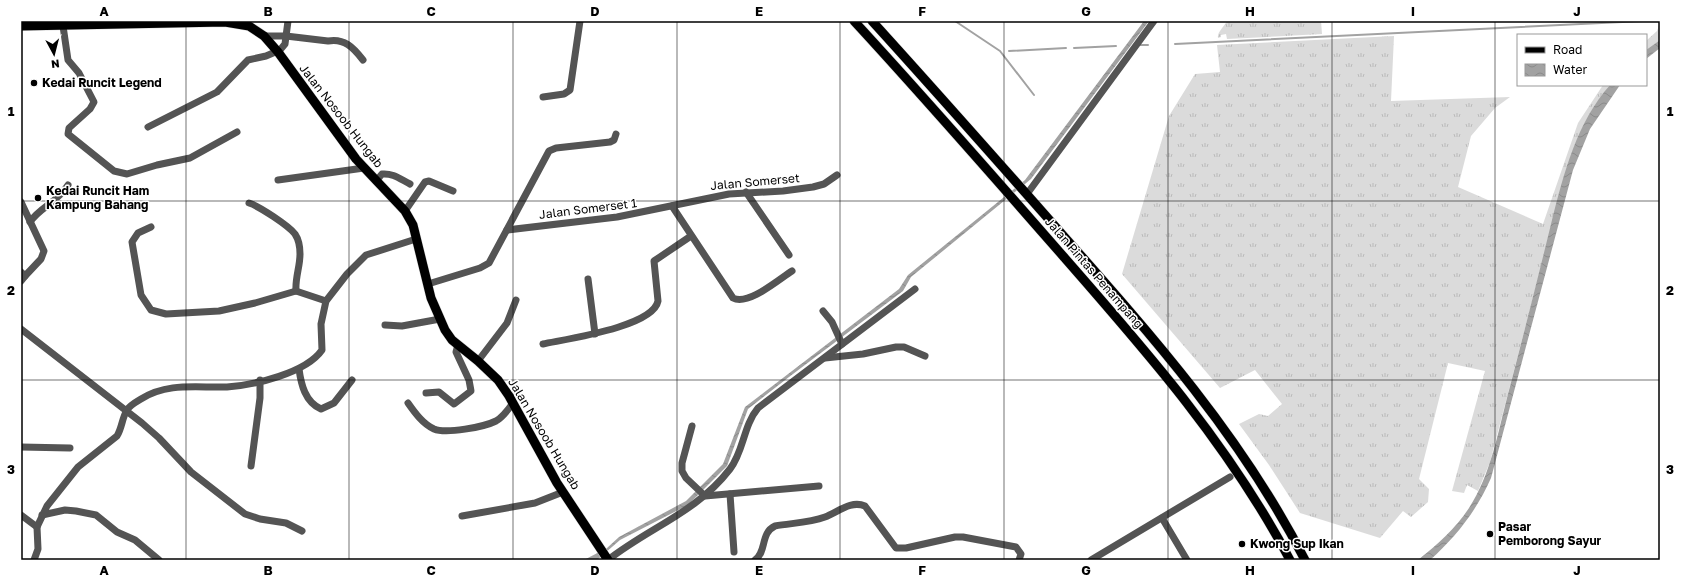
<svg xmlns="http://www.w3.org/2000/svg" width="1681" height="581" font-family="'Golos Text',sans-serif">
<defs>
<pattern id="grass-tufts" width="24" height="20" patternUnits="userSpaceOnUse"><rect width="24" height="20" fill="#dbdbdb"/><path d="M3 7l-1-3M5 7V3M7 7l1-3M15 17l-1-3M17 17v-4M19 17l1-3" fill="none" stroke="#bababa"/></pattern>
<pattern id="water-waves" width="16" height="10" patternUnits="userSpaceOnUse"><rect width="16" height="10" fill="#a2a2a2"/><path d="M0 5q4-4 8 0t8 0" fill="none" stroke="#8a8a8a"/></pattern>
</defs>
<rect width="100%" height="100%" fill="#fff"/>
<g fill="url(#grass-tufts)">
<path d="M1227,21H1321L1322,34L1227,39L1226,34L1221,35V37L1218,38C1217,32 1224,27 1227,21Z"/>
<path d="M1660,23V40L1646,50V41L1657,31Z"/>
<path d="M1394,36L1391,101L1510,97L1495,108L1471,136L1458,187L1543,224L1578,123L1603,85H1610C1589,109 1577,138 1567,168L1490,462L1478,491L1467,485L1464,493L1452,491L1485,371L1448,363L1419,479L1429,489L1428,502L1411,517L1403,511L1380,538L1300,513L1269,465L1239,424L1259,414L1268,416L1282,404L1255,370L1220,388L1122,274L1169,116L1195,74L1220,72L1217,45Z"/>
</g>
<g fill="url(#water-waves)">
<path d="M1144,21H1149L1031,179L911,277L903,291L789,377L748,409L727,466L688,505L620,540L597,560H584L607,548L619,537L686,501L723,464L745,407L899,289L908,275L1025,180Z"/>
<path d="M1660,40V48L1646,59V50Z"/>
<path d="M1610,85H1620L1590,129L1573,170L1491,478C1477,510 1456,537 1430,560H1418C1437,545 1455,529 1469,508C1491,474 1498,432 1508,394C1523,336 1538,278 1552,220C1564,173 1577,122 1610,85Z"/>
</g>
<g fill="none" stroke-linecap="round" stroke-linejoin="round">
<g stroke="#a2a2a2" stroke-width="2">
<path d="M955,21L1000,51L1034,95"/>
<path d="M1175,44L1643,21"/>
<path d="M1139,45H1148"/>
<path d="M1074,48L1116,46"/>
<path d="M1009,51L1066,48"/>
</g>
<defs>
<g id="major">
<path d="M854,21C925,98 994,177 1063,256C1148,353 1229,445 1290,560"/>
<path d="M872,21C933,88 993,156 1053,224C1147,330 1240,433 1305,560"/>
<path d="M21,26L225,22L249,26L264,36L278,52L356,159L405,211L413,225L431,298L445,330L452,340L478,361L498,380L509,396L557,483L608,560"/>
</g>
</defs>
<use href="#major" stroke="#dbdbdb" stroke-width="10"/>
<g stroke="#545454" stroke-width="7">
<path d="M63,26L68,60L79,73L94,102L90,109L69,128L68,134L114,171L127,174L157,165L190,158L237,132"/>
<path d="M264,36H286L328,41C344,38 353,47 363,60"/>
<path d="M543,97L564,94L570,90L580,21"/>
<path d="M148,127L217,92L248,60L266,56L280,50L285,44L288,21"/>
<path d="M278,180L364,168"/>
<path d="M376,181L382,174C393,173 400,179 410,184"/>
<path d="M746,192L789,255"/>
<path d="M1027,194L1154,21"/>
<path d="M21,202L44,251L41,259L25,276"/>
<path d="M249,203C259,206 289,226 295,234C299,240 300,247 300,254C300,267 295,278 296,291"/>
<path d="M672,206L733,298C748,306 778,280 792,271"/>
<path d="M405,211L425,182L429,181L453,191"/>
<path d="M30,222C40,207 57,203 68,185"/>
<path d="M151,227L138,233L132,242L141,295L151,310L166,314L219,311L255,303L296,291L326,301"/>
<path d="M507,230L617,217L729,194L783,191L813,187L824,184L837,175"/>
<path d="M21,272L25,276L21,281"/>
<path d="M588,279L595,334"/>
<path d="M428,284L480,268L489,263L549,151L556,148L610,142L614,140L616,134"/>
<path d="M823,311L832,322L842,344"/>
<path d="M385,325L402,326L440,319"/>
<path d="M21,329L142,423L159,438L191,472L245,514L260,519L286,523L302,531"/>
<path d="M543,344C566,339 653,327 658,301L654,261L691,236"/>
<path d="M825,358L863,354L896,347H904L925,356"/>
<path d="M478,361L507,323L516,300"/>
<path d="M299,369C301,384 305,402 321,409L334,403L352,380"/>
<path d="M426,393L439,392L454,404L471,391L469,380L456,352L458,345"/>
<path d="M408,403C415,413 423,424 434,429C446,434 484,427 496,421C503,417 508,410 513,403"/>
<path d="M692,426L682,463V471L686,478L705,496L819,486"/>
<path d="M21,447L70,448"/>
<path d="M251,466L260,398V380"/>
<path d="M730,494L734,552"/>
<path d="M21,515L37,527"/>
<path d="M42,515L65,510L76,511L96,515L117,532L135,540L159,560"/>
<path d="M462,516L535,503L563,492"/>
<path d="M1162,518L1187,560"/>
<path d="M34,560L38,549L37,527L47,506L78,467L117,436C122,428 122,418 127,410C130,405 136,402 141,399C168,382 197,388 227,387C255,385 306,373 322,350L321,324L326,301L347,274L366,255L416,239"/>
<path d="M608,560C650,527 696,513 730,469C744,451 743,426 758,408L915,289"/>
<path d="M755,560C767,552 760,533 775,526C791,523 809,523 825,517C838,512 851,500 865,506L896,548H906L955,537H963L1016,547L1021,554L1019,560"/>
<path d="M1091,560L1230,477"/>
</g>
<use href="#major" stroke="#000" stroke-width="9"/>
</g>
<path fill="none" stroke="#000" stroke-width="1" stroke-opacity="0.55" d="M186,21V560M349,21V560M513,21V560M677,21V560M840,21V560M1004,21V560M1168,21V560M1332,21V560M1495,21V560M21,201H1660M21,380H1660"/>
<g fill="#000" stroke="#fff" stroke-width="1.5">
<circle cx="34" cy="83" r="4"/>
<circle cx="38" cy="198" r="4"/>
<circle cx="1490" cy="534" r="4"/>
<circle cx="1242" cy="544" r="4"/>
</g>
<g text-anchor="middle" stroke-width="3" stroke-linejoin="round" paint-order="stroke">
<g font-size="12" font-weight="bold" fill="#000" stroke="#fff" text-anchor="start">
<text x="42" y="87">Kedai Runcit Legend</text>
<text x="46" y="195">Kedai Runcit Ham<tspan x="46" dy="14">Kampung Bahang</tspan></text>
<text x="1498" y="531">Pasar<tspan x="1498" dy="14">Pemborong Sayur</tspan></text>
<text x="1250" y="548">Kwong Sup Ikan</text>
</g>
<g font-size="12" fill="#000" stroke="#fff">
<text transform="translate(341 116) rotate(52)" y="4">Jalan Nosoob Hungab</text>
<text transform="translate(755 182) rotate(-5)" y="4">Jalan Somerset</text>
<text transform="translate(588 209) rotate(-7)" y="4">Jalan Somerset 1</text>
<text transform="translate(1094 273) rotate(49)" y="4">Jalan Pintas Penampang</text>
<text transform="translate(544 434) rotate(59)" y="4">Jalan Nosoob Hungab</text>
</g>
</g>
<rect width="1681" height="581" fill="none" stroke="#ffffff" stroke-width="44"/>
<rect x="1517" y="34" width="130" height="52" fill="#ffffff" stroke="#999999"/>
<rect x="1525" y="47" width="20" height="6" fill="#000000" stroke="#999999"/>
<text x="1553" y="54" font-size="12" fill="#000000">Road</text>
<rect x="1525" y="64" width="20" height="12" fill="url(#water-waves)" stroke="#999999"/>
<text x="1553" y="74" font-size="12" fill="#000000">Water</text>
<g transform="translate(54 54) rotate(173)" stroke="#ffffff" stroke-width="3" paint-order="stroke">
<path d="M0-3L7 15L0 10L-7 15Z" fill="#000000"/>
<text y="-6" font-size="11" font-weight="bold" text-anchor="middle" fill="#000000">N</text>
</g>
<rect x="22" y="22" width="1637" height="537" fill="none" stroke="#000" stroke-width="1.5"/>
<g font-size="13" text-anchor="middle" font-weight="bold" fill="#000">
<text x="104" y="16">A</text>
<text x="268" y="16">B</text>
<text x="431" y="16">C</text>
<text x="595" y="16">D</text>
<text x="759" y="16">E</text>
<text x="922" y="16">F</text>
<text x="1086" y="16">G</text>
<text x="1250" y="16">H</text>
<text x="1413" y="16">I</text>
<text x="1577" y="16">J</text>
<text x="11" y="116">1</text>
<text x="1670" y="116">1</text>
<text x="11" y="295">2</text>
<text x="1670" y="295">2</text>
<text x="11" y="474">3</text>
<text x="1670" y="474">3</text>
<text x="104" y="575">A</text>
<text x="268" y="575">B</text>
<text x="431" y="575">C</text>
<text x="595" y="575">D</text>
<text x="759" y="575">E</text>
<text x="922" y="575">F</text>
<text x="1086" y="575">G</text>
<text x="1250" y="575">H</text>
<text x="1413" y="575">I</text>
<text x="1577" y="575">J</text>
</g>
</svg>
